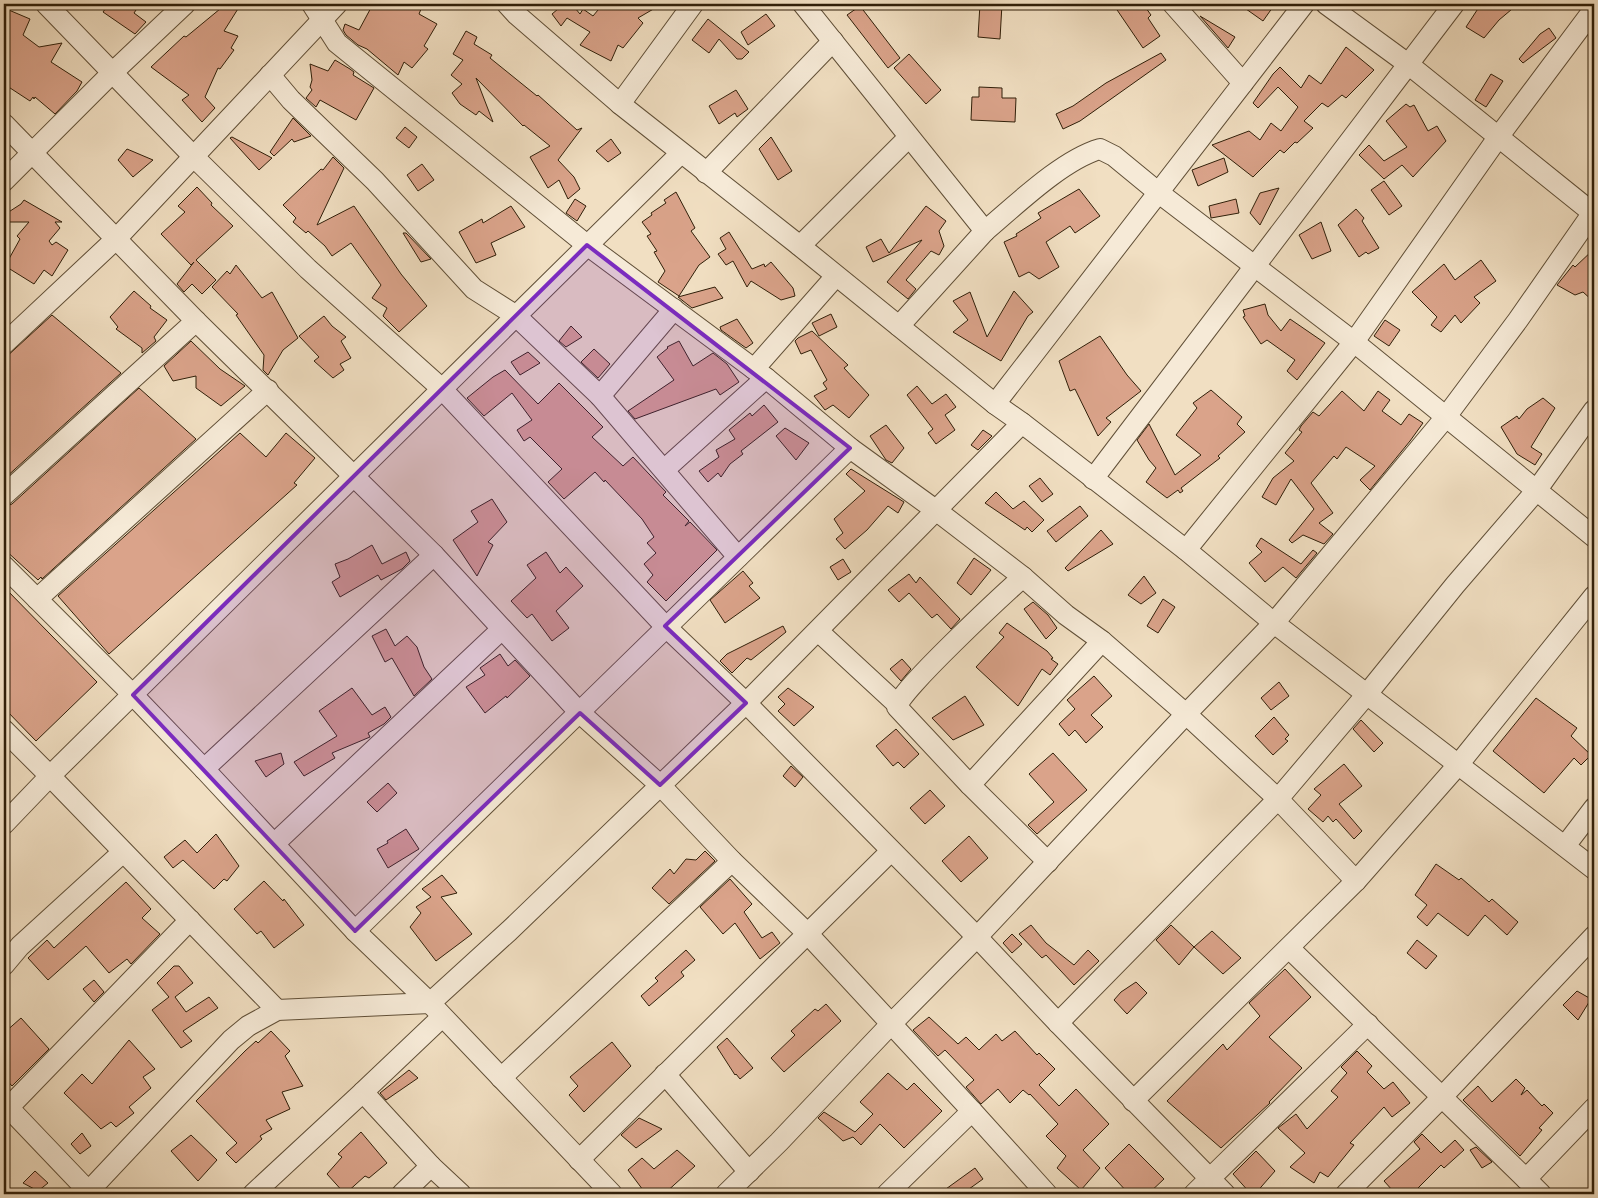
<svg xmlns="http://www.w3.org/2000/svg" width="1598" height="1198" font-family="Cardo,serif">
<rect width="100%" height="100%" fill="#f1dfc2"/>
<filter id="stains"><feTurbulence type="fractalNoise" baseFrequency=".004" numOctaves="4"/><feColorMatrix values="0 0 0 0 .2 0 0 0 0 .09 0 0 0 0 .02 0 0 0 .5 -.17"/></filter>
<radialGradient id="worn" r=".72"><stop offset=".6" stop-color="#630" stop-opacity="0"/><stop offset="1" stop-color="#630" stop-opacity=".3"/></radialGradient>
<g fill="#daa38a" stroke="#301f09">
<path d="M109,4H140L134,13L146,22L135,34L103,12Z"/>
<path d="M226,4H241L224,31L238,36L231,48L234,50L220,69L218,68L205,97L215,108L202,122L182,100L189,95L151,67L184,36L186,37Z"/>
<path d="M373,4H423L419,14L437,24L424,46L428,49L412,68L404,62L398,75L367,49L358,45L346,35L343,30L345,24L359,30Z"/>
<path d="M564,4H578L575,8L580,14L583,9L593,16L603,4H662L638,18L643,23L623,48L618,45L611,61L580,45L590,32L567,18L561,26L552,14Z"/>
<path d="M980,4H1002L1000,39L978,37Z"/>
<path d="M1113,4H1143L1151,15L1148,18L1160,36L1143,48Z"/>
<path d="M1239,4H1275L1263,21Z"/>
<path d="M1481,4H1518L1499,20L1484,38L1466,27Z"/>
<path d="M860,6L900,58L888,68L847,15Z"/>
<path d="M4,8L30,19L23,35L39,47L62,43L51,62L82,82L77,91L55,114L35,97L34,99L33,97L30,101L4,84Z"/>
<path d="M766,14L775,26L748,45L741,32Z"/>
<path d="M1200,16L1235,37L1228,48Z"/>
<path d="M708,19L724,32L749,52L742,59H737L719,39L709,53L692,40Z"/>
<path d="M1549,28L1556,38L1523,63L1519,59L1540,34Z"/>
<path d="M466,31L477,37L474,44L492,55L490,58L537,96L538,95L577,130L582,128L558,160L574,177L580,189L568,199L559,180L548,188L530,157L550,146L524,125L523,126L476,78L493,122L479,111L476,115L460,104L452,93L462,84L451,75L463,60L453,54Z"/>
<path d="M1346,47L1374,70L1346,98L1342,95L1328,107L1322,103L1304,121L1313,128L1297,143L1295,142L1284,153L1280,150L1253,177L1212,145L1249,131L1260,140L1271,123L1281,131L1298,107L1278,87L1258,108L1253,103L1273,74L1280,67L1301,88L1309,75L1321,84Z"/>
<path d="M1161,53L1166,60L1080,121L1063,129L1056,114L1073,106L1106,83Z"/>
<path d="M909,54L941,90L926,104L894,68Z"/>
<path d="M335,60L350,69L354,72L353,75L374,88L356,120L320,100L316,107L306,98L312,90L310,87L312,80L310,64L328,71Z"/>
<path d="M1491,74L1503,81L1486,107L1475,100Z"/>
<path d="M979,87L1002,88V98H1016L1015,122L971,120L972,97H979Z"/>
<path d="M736,90L748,109L737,117L735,113L719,124L709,106Z"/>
<path d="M1406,104L1410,107L1414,105L1428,131L1437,126L1446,141L1413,177L1402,165L1384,179L1359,155L1369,145L1384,161L1407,147L1386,121Z"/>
<path d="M293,118L311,136L294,142L292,139L274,156L270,152Z"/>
<path d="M405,127L417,137L409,148L396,138Z"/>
<path d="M232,137L272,158L259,170L230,138Z"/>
<path d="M771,137L792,171L778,180L759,149Z"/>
<path d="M611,139L621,153L608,162L596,151Z"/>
<path d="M127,149L153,160L133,177L118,160Z"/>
<path d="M333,157L344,168L317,225L354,206L401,274L427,306L399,332L383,316L387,308L372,298L381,285L351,243L332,256L325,246L308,231L306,233L293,222L296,218L283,205L321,169L323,170Z"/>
<path d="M1224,158L1228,172L1198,186L1192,170Z"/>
<path d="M422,164L434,180L418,191L407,175Z"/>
<path d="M1384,181L1402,206L1389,215L1371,190Z"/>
<path d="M197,187L212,203L211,205L233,226L196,260L216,280L202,294L192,284L184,292L177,284L194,262L191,265L161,234L185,212L178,206Z"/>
<path d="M1279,188L1260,225L1250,213L1260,193Z"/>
<path d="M1079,189L1100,216L1075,233L1070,226L1046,242L1059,267L1039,279L1029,272L1019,277L1004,242L1017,236L1016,234L1041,218L1038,213Z"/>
<path d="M676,192L695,228L691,231L710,257L699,265L679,296L658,282L665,271L654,252L657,251L647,236L651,234L642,222L652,215L651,213L666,203L664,200Z"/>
<path d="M575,199L586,206L577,221L566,213Z"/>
<path d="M1236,199L1239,213L1211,218L1209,206Z"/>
<path d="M24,200L62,222H55L60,228L49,241L52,245L56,242L68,250L52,276L44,270L34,284L5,266L20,239L17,236L29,222H4V215L21,204Z"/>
<path d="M511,206L525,227L491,243L496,255L476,263L459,232L482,219L483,223Z"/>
<path d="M926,206L946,221L939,231L944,246L939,255L931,251L906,280L916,289L908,299L887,282L922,240L873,262L866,247L881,239L889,253Z"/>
<path d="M1356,209L1364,218L1362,221L1379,248L1368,254L1366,252L1359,257L1338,225Z"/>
<path d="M1321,222L1331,251L1312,259L1299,235Z"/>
<path d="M729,232L752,269L764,264L765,267L771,262L793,288L795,296L781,300L751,281L747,287L733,261L726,265L718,254L726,249L720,238Z"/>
<path d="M403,233H406L431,259L421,262Z"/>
<path d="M1594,249V302L1583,292L1575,295L1557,285L1573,265L1575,267Z"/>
<path d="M1481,260L1496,281L1474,297L1480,303L1461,323L1455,315L1441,332L1431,325L1437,317L1412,292L1444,264L1455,280Z"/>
<path d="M236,265L262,298L272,292L298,338L283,350L268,375L263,370L264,355L236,315L238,314L212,287L227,271L230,274Z"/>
<path d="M715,287L723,298L692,308L678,297Z"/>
<path d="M134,291L151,306L150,308L167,320L154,337L156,341L142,353V348L116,329L118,327L110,317Z"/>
<path d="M1014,291L1033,312L1028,316L1001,361L953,332L968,320L953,301L970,292L987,337Z"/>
<path d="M1265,304L1268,315L1281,331L1290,319L1325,343L1297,380L1287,371L1295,360L1267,340L1261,344L1243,317L1245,316L1243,310Z"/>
<path d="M831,314L837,327L819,336L812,323Z"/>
<path d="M52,315L121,373L4,479V359Z"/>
<path d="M324,316L332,326L346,337L341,341L351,358L340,364L344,370L333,378L314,361L319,357L299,336Z"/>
<path d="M737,319L753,343L746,348L721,330L720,327Z"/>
<path d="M1385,320L1400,330L1389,346L1374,336Z"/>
<path d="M571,326L582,337L566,347L559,341Z"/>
<path d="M812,331L848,365L844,368L869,395L849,418L833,405L825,410L814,396L827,389L823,383L827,380L811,350L801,354L795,341L798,338Z"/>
<path d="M1100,336L1127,375L1141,391L1106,418L1111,422L1098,436L1075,389L1070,391L1059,361Z"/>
<path d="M191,341L220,369L245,386L221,406L196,388V376L173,381L164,366Z"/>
<path d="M679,341L693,366L713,353L727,364L739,382L720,395L716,389L635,419L628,411L674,380L657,357L668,348L667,347Z"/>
<path d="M594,349L610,364L598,378L581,362Z"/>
<path d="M528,352L540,363L520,375L511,362Z"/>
<path d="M505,370L538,404L559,383L603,427L592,437L623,466L633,457L666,492L663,495L689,521L685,526L690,522L717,550L666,601L647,582L653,575L644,564L656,553L647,543L654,537L642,519L605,480L604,482L595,472L564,499L548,482L562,469L530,437L524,441L517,430L532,420L512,393L484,416L467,398L493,377Z"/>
<path d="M917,386L932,404L946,394L956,407L945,415L955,430L936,444L928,433L933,429L907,395Z"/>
<path d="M139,388L196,439L42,579L41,577L38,580L4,549V507L12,504Z"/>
<path d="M1211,390L1242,417L1237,424L1245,432L1218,456L1220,458L1181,488L1183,491L1180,493L1178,490L1167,498L1146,482L1156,468L1149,460L1137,440L1149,424L1175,475L1201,455L1176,435L1197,408L1193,403Z"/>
<path d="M1342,391L1364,411L1378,391L1390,400L1382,411L1401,425L1409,414L1423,423L1410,441L1370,490L1360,480L1375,466L1346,447L1337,459L1334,456L1311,483L1333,513L1319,523L1333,534L1324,544L1303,535L1292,543L1289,540L1314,509L1291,479L1276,505L1262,497L1273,478L1294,461L1285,453L1302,432L1299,430L1301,426L1313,412L1319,416Z"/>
<path d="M1543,398L1555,408L1531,447L1542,454L1535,465L1517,454L1501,427L1517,416L1519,419L1527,409Z"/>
<path d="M764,405L778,422L741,451L743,454L730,464L721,477L718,473L708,482L699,471L719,457L716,450L735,439L729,430L750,413L752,416Z"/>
<path d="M886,425L904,448L892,463L886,460L870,436Z"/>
<path d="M785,428L809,443L796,460L776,436Z"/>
<path d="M983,430L992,436L978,450L971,445Z"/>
<path d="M240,433L266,457L286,433L315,458L294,483L297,485L109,654L58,596Z"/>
<path d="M851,469L904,502L898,513L888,506L867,530L845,549L836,539L843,533L834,519L865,491L846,474Z"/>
<path d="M1040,478L1053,494L1042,502L1029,486Z"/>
<path d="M996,492L1013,509L1024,501L1044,520L1032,532L1027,527L1025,530L985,503Z"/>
<path d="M492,499L507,522L488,542L493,545L477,576L453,540L478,522L471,511Z"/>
<path d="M1080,506L1088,516L1056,542L1047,531Z"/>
<path d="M1101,530L1113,544L1068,571L1065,568Z"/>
<path d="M1261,538L1301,564L1313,550L1317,553L1296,578L1283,567L1265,582L1249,563L1262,552L1256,546Z"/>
<path d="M372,545L382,564L406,552L410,561L402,569L381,580L378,575L340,597L332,582L340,577L335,564L348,559Z"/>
<path d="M546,552L560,573L566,567L583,586L556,611L569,628L552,641L532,614L527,618L511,601L536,578L527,565Z"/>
<path d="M974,558L991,570L971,595L957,583Z"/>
<path d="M843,559L851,572L838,580L830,567Z"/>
<path d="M743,571L753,583L749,586L760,598L725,623L710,600Z"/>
<path d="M909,574L916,583L920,577L960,619L951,629L937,614L932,618L909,593L899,602L888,590Z"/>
<path d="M1144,576L1156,593L1141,604L1128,595Z"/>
<path d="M4,587L97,682L36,741L4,708Z"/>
<path d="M1163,599L1175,607L1158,633L1147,626Z"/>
<path d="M1033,602L1048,615L1057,628L1046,639L1024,609Z"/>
<path d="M1007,623L1047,651L1053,658L1051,659L1058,664L1050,675L1042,669L1018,706L976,667L1004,637L999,633Z"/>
<path d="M783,626L786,632L751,660L747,658L732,673L720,661L727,654Z"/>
<path d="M386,629L395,646L407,636L417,647L424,667L432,679L414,696L392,658L385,662L372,636Z"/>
<path d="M500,654L508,666L515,660L530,676L507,698L506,696L485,713L466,687L485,675L480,668Z"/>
<path d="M902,659L911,669L901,681L890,669Z"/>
<path d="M1094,676L1112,696L1091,715L1103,727L1086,743L1075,730L1069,736L1059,724L1075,709L1067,700Z"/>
<path d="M1279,682L1289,696L1271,710L1261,698Z"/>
<path d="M352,688L372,715L385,707L391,717L384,724L368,733L370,737L332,753L335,758L304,776L294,762L337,736L319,711Z"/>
<path d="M788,688L814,707L794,726L778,711L785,704L778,697Z"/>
<path d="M965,696L984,725L953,740L932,718Z"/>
<path d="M1536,698L1577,728L1571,736L1591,755L1581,765L1574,758L1544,793L1493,751Z"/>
<path d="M1274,717L1289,735L1285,739L1288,741L1273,755L1255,736Z"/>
<path d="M1361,720L1383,743L1374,752L1353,729Z"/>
<path d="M896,729L919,754L904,768L898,762L893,766L876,746Z"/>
<path d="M281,753L284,764L266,777L255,761Z"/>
<path d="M1053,753L1087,790L1037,834L1028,825L1054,802L1029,774Z"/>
<path d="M1344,764L1362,786L1339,804L1362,831L1354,839L1336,819L1333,822L1328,816L1323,822L1308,809L1321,795L1314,789Z"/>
<path d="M791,766L803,777L795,787L783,776Z"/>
<path d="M388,783L397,793L377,812L367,802Z"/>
<path d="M930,790L945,806L925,824L910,808Z"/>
<path d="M406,829L419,849L388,868L377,849L388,843L387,841Z"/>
<path d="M216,834L239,866L227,881L224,879L214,889L183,860L173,868L164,857L185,840L197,853Z"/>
<path d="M969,836L988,858L961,882L942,861Z"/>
<path d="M705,851L715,861L669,904L652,888L670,869L674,874L686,859L696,860Z"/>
<path d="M1436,864L1459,880L1461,878L1489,902L1492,899L1518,922L1507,935L1485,915L1468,936L1438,913L1427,926L1417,917L1427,905L1415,895Z"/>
<path d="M442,875L457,893L441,897L472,934L436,961L410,927L421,913L416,907L431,897L422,889Z"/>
<path d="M730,879L752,904L744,912L762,938L772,932L780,943L760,959L735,923L723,934L700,907Z"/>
<path d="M264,881L283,901L284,899L304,925L274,948L261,931L257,934L234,909Z"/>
<path d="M126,882L151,909L142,918L160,934L131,964L127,959L109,973L86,946L48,980L28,958L47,940L54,948Z"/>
<path d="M1031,925L1046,943L1074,965L1088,950L1099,961L1074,985L1046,955L1042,958L1019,934Z"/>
<path d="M1171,925L1194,947L1179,965L1156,940Z"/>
<path d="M1212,931L1241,958L1223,974L1194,947Z"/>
<path d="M1012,934L1022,944L1012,953L1003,943Z"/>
<path d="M1417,940L1437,956L1426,969L1407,953Z"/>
<path d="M686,950L695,960L681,972L684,976L649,1006L641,996L658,981L655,978Z"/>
<path d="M174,966H179L193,983L175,997L186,1012L209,997L218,1008L183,1031L192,1041L181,1048L152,1010L169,997L157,983Z"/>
<path d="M1285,969L1311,997L1269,1037L1302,1068L1269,1102L1270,1103L1221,1148L1167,1101L1223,1044L1227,1050L1260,1016L1249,1003Z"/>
<path d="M94,980L104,992L94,1002L83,989Z"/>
<path d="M1136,982L1147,993L1127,1014L1114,1000L1121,992Z"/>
<path d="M1577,991L1591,999L1578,1020L1563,1005Z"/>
<path d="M826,1004L841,1021L784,1072L771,1058L795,1035L791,1031L815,1009L818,1011Z"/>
<path d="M929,1017L958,1044L966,1037L979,1050L996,1034L1002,1041L1015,1031L1037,1055L1039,1053L1055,1069L1039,1085L1059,1106L1076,1089L1109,1124L1083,1150L1100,1168L1081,1190L1057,1168L1066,1156L1046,1136L1058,1124L1030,1094L1029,1095L1023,1090L1010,1103L998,1089L981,1104L966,1087L974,1080L945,1050L938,1056L913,1030Z"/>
<path d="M21,1018L49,1049L12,1086L4,1077V1033Z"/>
<path d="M271,1031L290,1051L285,1056L303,1086L282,1092L290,1109L266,1120L272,1129L260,1136L262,1139L236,1163L226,1153L237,1143L196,1101L245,1051L256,1041L258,1043Z"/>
<path d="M727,1038L753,1068L740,1079L736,1074L735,1075L717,1047Z"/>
<path d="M129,1040L155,1069L143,1077L151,1088L129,1107L134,1113L116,1127L111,1122L101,1129L64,1093L82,1074L92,1084Z"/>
<path d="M612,1042L631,1066L584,1112L569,1095L578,1086L570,1077Z"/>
<path d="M1357,1051L1372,1066L1367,1072L1384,1089L1393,1082L1410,1103L1392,1117L1384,1107L1350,1143L1354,1145L1328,1177L1320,1172L1314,1183L1290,1167L1305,1153L1278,1128L1296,1114L1307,1129L1338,1097L1331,1091L1347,1073L1341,1067Z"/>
<path d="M409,1070L418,1078L386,1100L380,1093Z"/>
<path d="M888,1073L907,1090L914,1083L942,1111L904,1148L880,1124L861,1145L853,1137L843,1141L818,1118L824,1112L855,1132L873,1114L860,1102Z"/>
<path d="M1516,1079L1525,1088L1521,1095L1527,1090L1542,1106L1544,1104L1553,1113L1539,1128L1542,1130L1520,1156L1463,1100L1478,1086L1492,1102Z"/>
<path d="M639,1118L662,1129L636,1148L621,1135Z"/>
<path d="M361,1132L387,1163L369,1178L365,1176L345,1194L327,1174L342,1157L338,1154Z"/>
<path d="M82,1133L91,1146L80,1154L71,1144Z"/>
<path d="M1422,1134L1441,1153L1455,1140L1464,1150L1444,1168L1441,1165L1412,1194H1401L1395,1189L1393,1191L1384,1181L1420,1149L1414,1142Z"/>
<path d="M191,1135L217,1160L198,1181L171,1151Z"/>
<path d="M1129,1144L1164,1179L1148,1194H1129L1105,1168Z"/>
<path d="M1476,1147L1492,1162L1482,1168L1470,1150Z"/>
<path d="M677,1150L695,1166L664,1194H646L628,1170L642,1158L654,1169Z"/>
<path d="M1256,1151L1275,1171L1255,1194H1251L1233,1174Z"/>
<path d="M975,1168L983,1179L962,1194H939Z"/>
<path d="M35,1171L48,1183L38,1191L23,1183Z"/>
</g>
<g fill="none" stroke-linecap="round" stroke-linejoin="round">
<defs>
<g id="minor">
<path d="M46,4L193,156L308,269L441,388L665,626L746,703L977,937L1058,1023L1225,1194"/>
<path d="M312,4L337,43L587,245L766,378L850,448L937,511L1023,577L1066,615L1102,641L1186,714L1278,799L1356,881"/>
<path d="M507,4L517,15L620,104L800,246L995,404L1022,423L1186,550L1274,623L1594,869"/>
<path d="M803,4L985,231L899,326"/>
<path d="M1173,4L1243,83"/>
<path d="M1326,4L1408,64L1594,214"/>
<path d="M270,75L291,100L375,181L474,289L515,315L600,396L738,557"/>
<path d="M620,104L693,4"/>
<path d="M4,124L196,321L434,555L580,713L660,785L732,861L807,933L972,1111L1047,1194"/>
<path d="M706,173L833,41"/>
<path d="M4,181L112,73L185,4"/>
<path d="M985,231C1016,205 1062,160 1100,149L1114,156L1159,193L1354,342L1594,537"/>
<path d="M800,246L909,137"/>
<path d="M4,344L117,238L337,4"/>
<path d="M754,369L836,276"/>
<path d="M600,396L674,309"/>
<path d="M995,404L1304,4"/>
<path d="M664,470L766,378"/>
<path d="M1093,479L1454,4"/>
<path d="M4,495L196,321"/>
<path d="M1186,550L1354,342L1499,136L1594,9"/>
<path d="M4,566L133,695L204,769L355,931L430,1003L612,1194"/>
<path d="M1023,577C1005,593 897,693 897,707L970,785L1048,862"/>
<path d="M37,599L268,390"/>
<path d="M818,631L897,704"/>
<path d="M4,730L50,776L4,824"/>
<path d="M204,769L434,555"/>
<path d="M970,785L1102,641"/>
<path d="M274,844L502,629"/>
<path d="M1565,846L1594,808"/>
<path d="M355,931C521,771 684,608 850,448"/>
<path d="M1289,948L1526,1179"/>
<path d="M4,965L20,946L123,852"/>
<path d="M277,1010L50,776L681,153"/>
<path d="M442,1017L363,1092L431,1166L461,1194"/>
<path d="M1058,1023L1278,799L1367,694L1455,585L1536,491L1594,410"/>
<path d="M665,1074L749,1172"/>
<path d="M501,1078L732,861"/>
<path d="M1133,1101L1356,881L1458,765L1594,596"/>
<path d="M4,1103L89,1192"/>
<path d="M8,1108L190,920"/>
<path d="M579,1160L891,851"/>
<path d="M86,1194L231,1040L248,1026L277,1010L430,1003L509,931L746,703L1022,423"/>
<path d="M253,1194L363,1092"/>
<path d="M402,1194L431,1166"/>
<path d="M726,1194L779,1142L891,1024L977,937L1186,714L1274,623L1445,418L1518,320L1594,211"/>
<path d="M887,1194L972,1111"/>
<path d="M1194,1194L1368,1024"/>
<path d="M1346,1194L1442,1097L1594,936"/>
<path d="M1541,1194L1526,1179L1594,1108"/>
</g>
</defs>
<use href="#minor" stroke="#604f37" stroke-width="22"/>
<use href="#minor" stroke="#f6ead7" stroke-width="20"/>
</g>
<path fill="#7b2cbf" fill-opacity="0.2" stroke="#7b2cbf" stroke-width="4" stroke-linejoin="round" d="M587,245L850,448L665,626L746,703L660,785L580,713L355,931L133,695Z"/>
<rect width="1598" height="1198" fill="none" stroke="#f1dfc2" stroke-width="20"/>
<rect x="5" y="5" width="1588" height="1188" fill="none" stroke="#301f09" stroke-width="2.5"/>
<rect x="10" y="10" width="1578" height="1178" fill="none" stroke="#301f09"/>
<rect width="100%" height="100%" filter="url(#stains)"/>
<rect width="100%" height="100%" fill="url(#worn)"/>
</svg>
